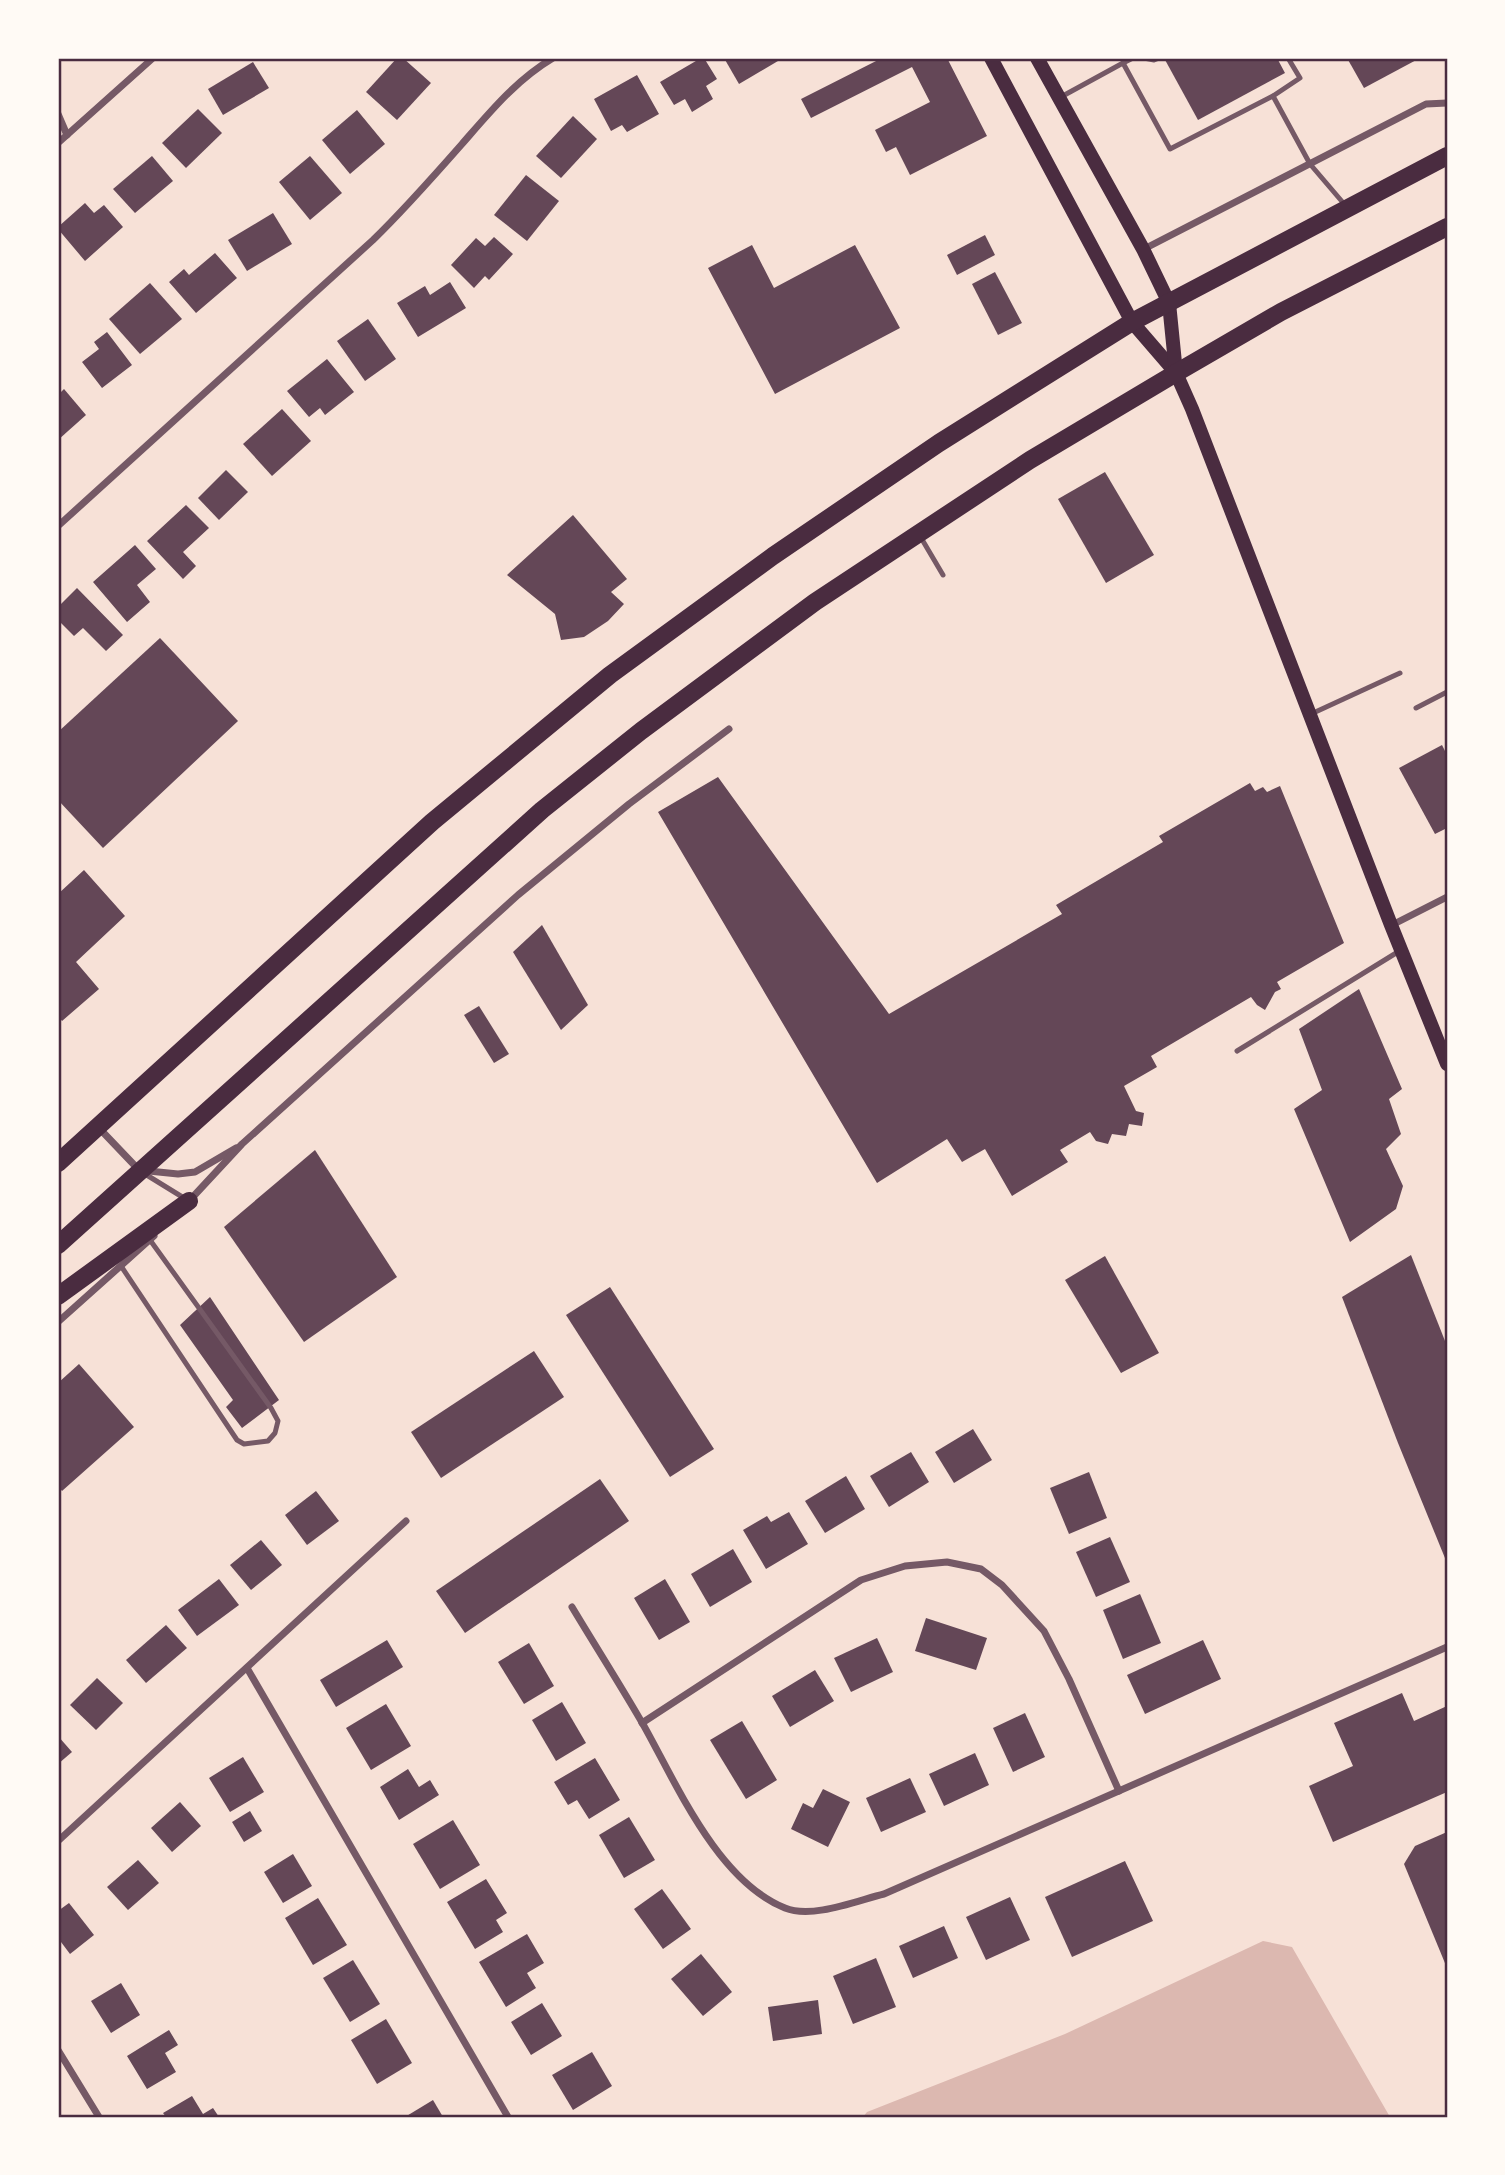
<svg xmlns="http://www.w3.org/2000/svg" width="1505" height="2175" font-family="'Varela Round',sans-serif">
<rect width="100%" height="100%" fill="#f7e1d7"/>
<path fill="#dcb8b0" d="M1263,1941L1292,1947L1390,2117H863L867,2112L1065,2034Z"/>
<g fill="#644757">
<path d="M397,58H403L431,83L397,120L366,92Z"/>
<path d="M701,58H704L717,79L706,86L713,99L692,112L685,99L674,105L660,82Z"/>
<path d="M724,58H783L739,84Z"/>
<path d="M882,58H947L987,136L910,175L896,147L886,152L875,130L930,102L912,67L811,118L801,99Z"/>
<path d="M1164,58H1277L1285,73L1198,120Z"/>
<path d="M1347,58H1420L1364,88Z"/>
<path d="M253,62L269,88L223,115L208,89Z"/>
<path d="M637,75L659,114L627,132L622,125L611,131L594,99Z"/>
<path d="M198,109L222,133L186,168L162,143Z"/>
<path d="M357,110L385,144L350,174L322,140Z"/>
<path d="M573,116L597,139L561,178L536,156Z"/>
<path d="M152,156L173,181L135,213L113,189Z"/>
<path d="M310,156L342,193L310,220L279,182Z"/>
<path d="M526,175L559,201L527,241L494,215Z"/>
<path d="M85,203L94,213L104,205L123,227L85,261L58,229V227Z"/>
<path d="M273,213L292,244L247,271L228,240Z"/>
<path d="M985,235L995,255L957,275L947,255Z"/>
<path d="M494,237L513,254L489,280L485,276L474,288L451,265L476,238L485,246Z"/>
<path d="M752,245L774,288L855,245L900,328L775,394L708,268Z"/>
<path d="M215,253L237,278L196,313L169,282L184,269L189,275Z"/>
<path d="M995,272L1022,323L998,335L972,284Z"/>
<path d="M450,282L466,308L418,337L397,303L425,286L430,295Z"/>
<path d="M150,283L182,319L140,354L109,319Z"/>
<path d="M368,319L396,359L365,381L337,341Z"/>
<path d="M107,332L132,365L102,388L82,362L99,349L94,342Z"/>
<path d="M327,359L354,392L325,415L320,408L309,417L287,391Z"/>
<path d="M64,389L86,415L58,440V395Z"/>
<path d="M282,409L311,441L272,476L243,444Z"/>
<path d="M226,470L248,492L219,520L198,498Z"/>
<path d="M1105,472L1154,555L1106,583L1058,499Z"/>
<path d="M186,505L209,528L183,552L196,566L183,579L147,541Z"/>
<path d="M573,515L627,579L611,592L624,604L608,621L584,637L561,640L555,614L507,575Z"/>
<path d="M135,545L156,569L137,585L150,602L127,622L93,582Z"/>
<path d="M77,588L123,635L106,651L83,628L74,636L58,620V607Z"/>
<path d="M160,638L238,721L103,848L58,800V732Z"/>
<path d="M1442,745L1447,755V828L1435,834L1399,768Z"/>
<path d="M718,777L889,1014L1062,914L1056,905L1163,842L1159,836L1250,783L1255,791L1263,787L1267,792L1280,786L1344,943L1277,982L1281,989L1275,992L1265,1010L1257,1005L1251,997L1151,1056L1157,1067L1124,1086L1136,1111L1144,1113L1142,1126L1129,1124L1126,1136L1112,1134L1108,1144L1096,1141L1090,1132L1060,1150L1068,1162L1012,1196L985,1149L962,1162L947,1139L877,1183L658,812Z"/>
<path d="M84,870L125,916L76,962L99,989L62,1021L58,1016V894Z"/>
<path d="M542,925L588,1005L561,1030L513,952Z"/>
<path d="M1359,989L1402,1089L1389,1099L1401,1134L1386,1149L1403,1186L1396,1209L1350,1242L1294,1109L1322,1090L1299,1029Z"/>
<path d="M479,1006L509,1054L494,1063L464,1015Z"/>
<path d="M315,1150L397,1277L304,1342L224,1227Z"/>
<path d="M1411,1255L1447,1346V1563L1398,1443L1342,1297Z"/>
<path d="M1105,1256L1159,1353L1121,1373L1065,1280Z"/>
<path d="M610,1287L714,1449L670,1477L566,1315Z"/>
<path d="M210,1297L279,1400L242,1428L226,1407L233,1400L180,1325Z"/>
<path d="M534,1351L564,1397L441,1478L411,1432Z"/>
<path d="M79,1364L134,1427L62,1491L58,1486V1383Z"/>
<path d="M973,1429L992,1460L954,1483L935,1452Z"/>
<path d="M911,1452L929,1482L889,1507L870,1476Z"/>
<path d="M1089,1472L1107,1518L1069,1534L1050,1488Z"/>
<path d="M846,1476L865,1509L825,1533L805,1501Z"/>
<path d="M600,1479L629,1521L465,1633L436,1591Z"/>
<path d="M316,1491L339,1521L307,1545L285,1515Z"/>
<path d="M789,1512L808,1544L766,1569L743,1530L767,1516L771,1522Z"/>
<path d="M1110,1537L1130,1582L1096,1597L1076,1552Z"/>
<path d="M261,1540L282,1565L251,1590L230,1565Z"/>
<path d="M733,1549L752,1582L710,1607L691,1574Z"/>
<path d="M219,1579L239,1605L197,1636L178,1610Z"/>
<path d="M665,1579L690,1622L659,1640L634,1598Z"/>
<path d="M1140,1594L1161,1643L1123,1659L1103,1610Z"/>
<path d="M926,1618L987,1638L976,1670L915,1651Z"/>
<path d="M166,1625L187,1648L146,1683L126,1660Z"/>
<path d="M877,1638L893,1672L851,1692L834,1658Z"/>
<path d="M387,1640L403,1667L336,1707L320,1680Z"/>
<path d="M1203,1640L1221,1679L1145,1714L1127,1675Z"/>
<path d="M529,1643L554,1686L524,1704L498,1662Z"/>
<path d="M815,1670L834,1701L790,1727L772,1696Z"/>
<path d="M97,1678L123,1703L96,1730L70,1705Z"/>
<path d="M1402,1693L1414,1721L1447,1706V1792L1333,1842L1309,1786L1353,1766L1334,1723Z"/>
<path d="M562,1702L586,1743L556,1761L532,1720Z"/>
<path d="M386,1704L411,1746L371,1770L346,1728Z"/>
<path d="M1025,1713L1045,1757L1013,1772L993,1728Z"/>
<path d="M742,1721L777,1780L746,1799L710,1740Z"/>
<path d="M58,1736L72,1752L58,1764Z"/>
<path d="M975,1753L989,1785L944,1806L929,1774Z"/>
<path d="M243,1757L264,1792L230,1812L209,1778Z"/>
<path d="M595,1758L620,1800L589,1819L577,1800L568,1805L554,1782Z"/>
<path d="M408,1769L419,1787L430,1780L439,1795L399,1820L380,1787Z"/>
<path d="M910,1778L926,1812L881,1832L866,1798Z"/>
<path d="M823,1789L850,1802L828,1847L791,1829L803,1803L813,1808Z"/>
<path d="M180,1802L201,1826L172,1852L151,1828Z"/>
<path d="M250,1811L262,1831L244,1842L232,1822Z"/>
<path d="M629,1817L655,1860L624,1878L599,1835Z"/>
<path d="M453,1820L480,1865L440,1889L413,1844Z"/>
<path d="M1447,1832V1968L1404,1864L1415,1846Z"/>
<path d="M293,1854L312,1886L283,1903L264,1872Z"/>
<path d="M138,1860L159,1883L128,1910L107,1887Z"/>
<path d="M1125,1861L1153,1921L1072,1957L1045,1897Z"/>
<path d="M486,1879L507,1913L496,1920L503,1932L475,1949L447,1902Z"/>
<path d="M662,1889L691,1929L663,1949L634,1909Z"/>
<path d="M1010,1897L1030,1940L986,1960L966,1917Z"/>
<path d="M318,1898L347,1945L313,1965L285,1918Z"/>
<path d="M69,1903L94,1935L70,1954L58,1938V1911Z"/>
<path d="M944,1926L958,1958L913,1978L899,1946Z"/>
<path d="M527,1934L544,1963L527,1973L536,1988L506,2007L479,1962Z"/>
<path d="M701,1954L732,1992L703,2016L671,1979Z"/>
<path d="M876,1958L896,2007L853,2024L833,1976Z"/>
<path d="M353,1960L380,2004L350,2022L323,1978Z"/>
<path d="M121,1983L140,2015L111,2033L91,2001Z"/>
<path d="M818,2000L822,2034L773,2041L768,2007Z"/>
<path d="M542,2003L562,2036L531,2055L511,2022Z"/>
<path d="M386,2019L412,2063L377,2084L351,2040Z"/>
<path d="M169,2030L178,2045L165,2053L176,2072L147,2089L127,2056Z"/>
<path d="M592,2052L612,2086L573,2110L552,2075Z"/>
<path d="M192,2096L203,2114L213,2108L219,2117H166L163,2113Z"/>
<path d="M433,2100L443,2117H405Z"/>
</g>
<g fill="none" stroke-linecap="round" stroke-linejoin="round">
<g stroke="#755966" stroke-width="5">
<path d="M1144,58L1154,60L1159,58"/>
<path d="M1123,63L1133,58"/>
<path d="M1273,96L1300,78L1288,58"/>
<path d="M1059,98L1123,63L1170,149L1273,96L1310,164L1345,205"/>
<path d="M920,536L943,575"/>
<path d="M1416,708L1447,692"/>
<path d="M1311,714L1400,673"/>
<path d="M1237,1051L1401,950"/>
<path d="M145,1174L184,1198"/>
<path d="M121,1266L237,1440L244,1444L268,1441L275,1433L278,1421L271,1408L150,1240"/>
</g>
<g stroke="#755966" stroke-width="7">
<path d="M58,114L67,135"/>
<path d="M58,143L153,58"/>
<path d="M1144,249L1426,104L1447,103"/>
<path d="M58,526L373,240C404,210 433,177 462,144C490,112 516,80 553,58"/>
<path d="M1392,925L1447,897"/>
<path d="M98,1127L139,1170L178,1174L195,1172L236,1148"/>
<path d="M190,1200L242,1144L518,895L629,804L729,729"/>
<path d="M58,1322L154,1236"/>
<path d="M572,1607C596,1647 621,1686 644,1726C677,1785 718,1881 785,1908C812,1919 856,1901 884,1894L1447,1647"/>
<path d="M247,1668L508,2117"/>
<path d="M642,1723L861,1580L905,1566L947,1562L981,1569L1002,1585L1044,1631L1069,1679L1119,1791"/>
<path d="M58,1841L406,1521"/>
<path d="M58,2050L99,2117"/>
</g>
<g stroke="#4a2c40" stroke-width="14">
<path d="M991,58L1132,322L1176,373L1192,409L1391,925L1447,1064"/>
<path d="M1037,58L1143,249L1169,303L1176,373"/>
</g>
<g stroke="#4a2c40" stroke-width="18">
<path d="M58,1163L432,822L610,675L773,556L939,443L1132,322L1447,156"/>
<path d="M58,1245L542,810L641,731L815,602L1030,460L1176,373L1281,312L1447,227"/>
<path d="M58,1296L189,1201"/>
</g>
</g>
<rect width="1505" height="2175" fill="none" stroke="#fffaf5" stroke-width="119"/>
<rect x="60" y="60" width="1386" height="2056" fill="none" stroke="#4a2c40" stroke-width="2.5"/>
</svg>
